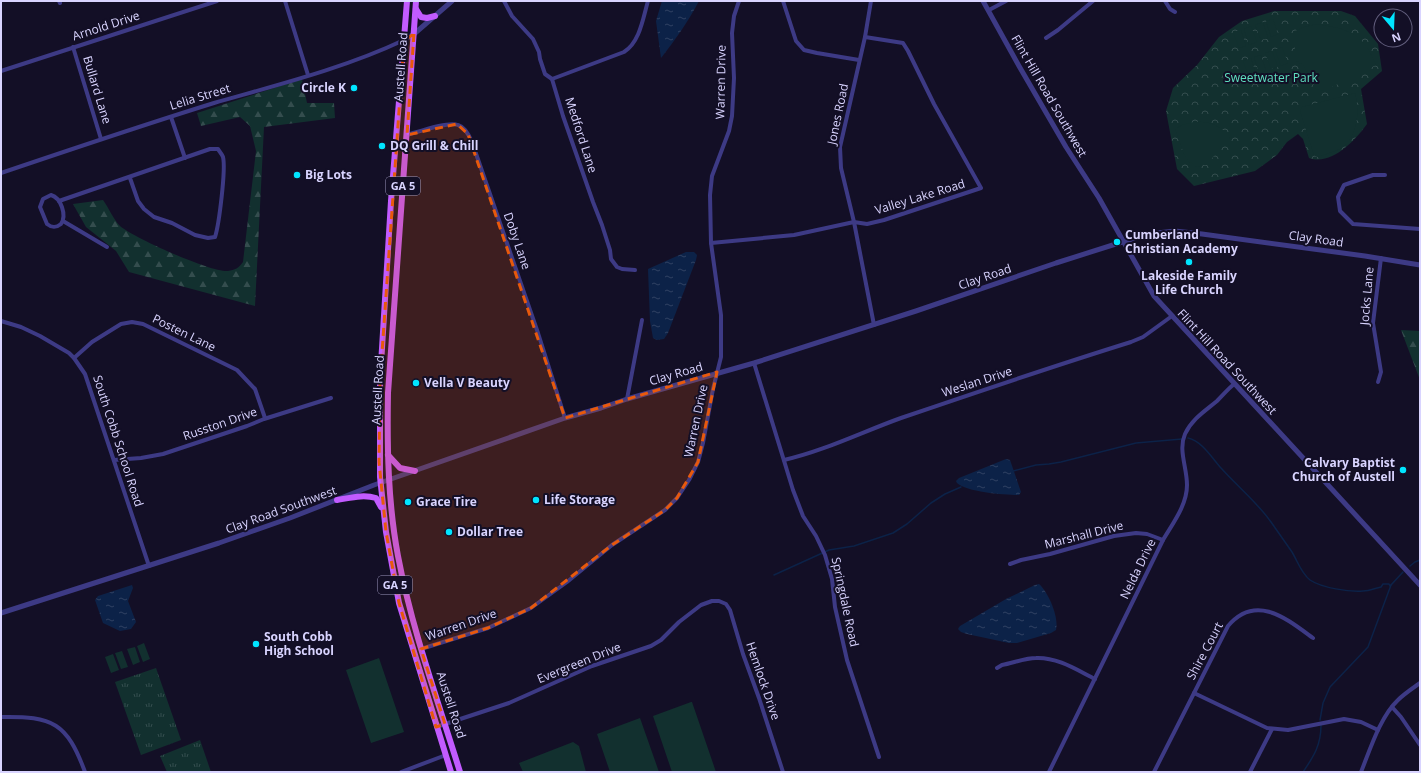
<svg xmlns="http://www.w3.org/2000/svg" width="1421" height="773" font-family="'Open Sans',sans-serif">
<defs>
<pattern id="grass-tufts" width="24" height="20" patternUnits="userSpaceOnUse"><rect width="24" height="20" fill="#12302f"/><path d="M3 7l-1-3M5 7V3M7 7l1-3M15 17l-1-3M17 17v-4M19 17l1-3" fill="none" stroke="#344d4e"/></pattern>
<pattern id="forest-firs" width="22" height="20" patternUnits="userSpaceOnUse"><rect width="22" height="20" fill="#12302f"/><path d="M5 1l3.5 6h-7zM16 11l3.5 6h-7z" fill="#344d4e"/></pattern>
<pattern id="park-crowns" width="20" height="18" patternUnits="userSpaceOnUse"><rect width="20" height="18" fill="#12302f"/><path d="M2 6a3 3 0 1 1 6 0M12 15a3 3 0 1 1 6 0" fill="none" stroke="#344d4e"/></pattern>
<pattern id="water-ripples" width="26" height="14" patternUnits="userSpaceOnUse"><rect width="26" height="14" fill="#0c2248"/><path d="M2 4q2-2 4 0t4 0M15 11q2-2 4 0t4 0" fill="none" stroke="#2f4163"/></pattern>
</defs>
<rect width="100%" height="100%" fill="#130f26"/>
<g fill="url(#grass-tufts)">
<path d="M156,668L181,740L141,755L115,682Z"/>
<path d="M200,740L211,772H167L160,756Z"/>
</g>
<g fill="url(#forest-firs)">
<path d="M302,79L307,103H334L335,118L264,127L255,306L129,272L116,251L86,227L73,204L103,200C109,208 113,219 120,226C132,237 212,273 228,271C235,270 239,268 243,262L256,151L250,126L240,117L201,126L197,113Z"/>
<path d="M1401,330L1420,331V380Z"/>
</g>
<path fill="url(#park-crowns)" d="M1274,11H1341L1355,16L1378,44L1382,71L1361,89L1367,124C1355,141 1331,166 1309,158L1303,139L1298,134L1287,142L1277,155L1255,171L1194,186L1177,169L1166,111L1173,88L1197,65L1219,37L1242,21Z"/>
<g fill="#12302f">
<path d="M1273,19L1278,34L1271,37L1266,21Z"/>
<path d="M1263,22L1268,38L1261,40L1255,25Z"/>
<path d="M1317,24C1349,29 1363,33 1376,65L1324,91L1316,89L1303,65L1295,60V31L1304,27Z"/>
<path d="M1251,26L1257,42L1249,45L1244,29Z"/>
<path d="M1241,30L1246,46L1239,48L1233,32Z"/>
<path d="M1282,47L1288,63L1281,66L1275,50Z"/>
<path d="M1272,51L1278,67L1271,69L1265,53Z"/>
<path d="M1261,55L1266,71L1259,73L1254,57Z"/>
<path d="M1251,58L1256,74L1249,77L1243,61Z"/>
<path d="M1355,93C1360,110 1358,135 1343,147C1336,152 1325,154 1317,157L1314,155L1300,111L1302,107Z"/>
<path d="M1194,122C1209,121 1221,125 1230,138L1206,165H1203L1200,167L1195,166L1192,163L1189,162L1184,154L1175,129L1182,125Z"/>
<path d="M144,643L150,659L143,662L137,646Z"/>
<path d="M135,647L140,662L133,665L127,649Z"/>
<path d="M122,651L128,667L121,669L115,653Z"/>
<path d="M113,654L119,670L111,673L105,657Z"/>
<path d="M379,658L404,732L371,743L346,670Z"/>
<path d="M691,702H692L716,772H672L653,716Z"/>
<path d="M640,718L659,772H610L597,734Z"/>
<path d="M573,742L579,746L586,772H523L519,763Z"/>
</g>
<g fill="url(#water-ripples)">
<path d="M662,1H699C688,22 675,40 661,58L656,21Z"/>
<path d="M686,252H694L697,255L696,260L668,333L664,339L657,340L653,338L650,321L648,269Z"/>
<path d="M1006,459L1010,460L1021,492L1019,495C1005,495 966,492 957,483L956,481L959,478Z"/>
<path d="M1039,584C1049,593 1059,618 1056,630L1051,633L1017,643H1009L967,634L961,632L958,629L960,626L1006,599L1035,585Z"/>
<path d="M132,585L133,588L128,601L136,622L131,629L120,631L103,623L95,600L98,596Z"/>
</g>
<g fill="none" stroke-linecap="round" stroke-linejoin="round">
<g stroke="#0c2248" stroke-width="1.5">
<path d="M1188,438C1202,441 1212,458 1221,468C1238,487 1257,502 1271,522C1278,532 1285,542 1292,552C1298,562 1301,573 1310,580C1322,588 1349,592 1363,591C1370,591 1375,588 1381,587L1383,584H1389L1390,586L1391,585"/>
<path d="M1013,471L1036,465L1049,464L1061,462L1136,443L1182,439"/>
<path d="M1410,566L1415,562L1420,560"/>
<path d="M774,575L829,550L854,546L893,533L907,524L931,503L945,494L961,487"/>
<path d="M1320,720L1323,703L1330,687L1368,647L1391,585L1403,572"/>
<path d="M1303,772C1314,756 1321,745 1321,725"/>
</g>
<g stroke="#3d3a85" stroke-width="4">
<path d="M59,1L60,3"/>
<path d="M285,1L308,75"/>
<path d="M504,1L512,16L533,39L539,52L540,59L545,74L552,79L563,116L593,202L602,225L610,250L611,259L617,267L622,269L635,270"/>
<path d="M783,1L796,41L804,50L817,53L859,60"/>
<path d="M871,1L865,37L840,147L841,168L854,222L874,325"/>
<path d="M1165,1L1170,9L1175,12"/>
<path d="M989,10L1006,1"/>
<path d="M1046,38L1058,30L1093,1"/>
<path d="M73,47L101,139"/>
<path d="M1,71L217,1"/>
<path d="M552,79L624,52C640,42 643,18 648,1"/>
<path d="M171,117L185,158"/>
<path d="M407,135C418,132 448,121 458,125C465,127 469,135 472,142L538,333L565,418"/>
<path d="M1,173C72,149 143,125 214,103C277,85 345,68 404,40"/>
<path d="M1385,175H1373L1344,185L1338,197L1340,211L1353,224L1420,229"/>
<path d="M51,195C61,198 67,215 61,224C56,228 52,228 47,224L40,207L43,199Z"/>
<path d="M59,201L210,149H218C219,151 222,154 223,157C226,169 219,225 215,237L208,238L195,235L172,223L154,217L144,209L138,201L130,178"/>
<path d="M63,221L107,247"/>
<path d="M711,243L794,235L854,222L867,224L884,220L981,188L934,104L908,51L903,43L865,37"/>
<path d="M1,321L21,327L40,336L69,353L74,358L85,374L149,566"/>
<path d="M74,358L92,342L121,324L132,322L143,324L237,370L255,389L265,418"/>
<path d="M754,363L793,490L803,516L816,536L825,555L832,579L835,607L847,660L879,757"/>
<path d="M1378,382L1381,372L1373,323L1381,258"/>
<path d="M627,399L642,320"/>
<path d="M114,460L141,458L163,454L247,426L264,419L331,398"/>
<path d="M784,460C824,451 862,432 901,418C977,392 1054,366 1131,342L1143,337L1172,316"/>
<path d="M1010,564L1021,560L1050,554L1114,536L1136,533L1147,534L1163,540"/>
<path d="M421,649L488,628L531,608L567,582L612,545L665,510L677,498L689,480L698,462L703,443L713,389L721,357V315L711,243L710,195L712,176L729,131L732,116L734,78L732,33L734,16L739,1"/>
<path d="M997,668L1002,665C1013,663 1025,658 1036,658C1057,657 1077,670 1095,679"/>
<path d="M1194,693L1267,728L1288,730L1344,719L1361,722L1378,730"/>
<path d="M1392,707L1401,717L1420,745"/>
<path d="M1,717C53,716 67,723 85,772"/>
<path d="M436,727L509,703L592,666L651,646L661,640L679,622L701,605L712,601H719L726,604L730,610L743,654L759,698L783,772"/>
<path d="M401,772L446,755"/>
<path d="M1049,772L1163,540C1173,523 1187,505 1187,485C1187,467 1178,450 1185,434C1192,419 1205,411 1217,401C1223,395 1228,389 1234,384"/>
<path d="M1154,772L1228,626C1256,593 1287,619 1313,638"/>
<path d="M1250,772L1272,729"/>
<path d="M1361,772C1370,750 1380,717 1398,700C1404,694 1413,688 1420,683"/>
</g>
<g stroke="#3d3a85" stroke-width="5">
<path d="M983,1L1019,66L1066,147L1099,198L1154,296L1420,585"/>
<path d="M404,40L414,34L452,1"/>
<path d="M1,613L219,543L290,518L374,485L565,418L601,408L627,399L754,363L916,311L1056,263L1138,237L1157,233L1175,231L1202,234L1365,256L1420,265"/>
</g>
<g stroke="#c25bff" stroke-width="6">
<path d="M407,1L391,201L380,381V477L386,532L399,603L451,772"/>
<path d="M416,1L388,393C387,448 388,503 398,556C412,630 438,701 460,772"/>
<path d="M416,9L421,17L427,18L435,16"/>
<path d="M388,455L400,468L415,471"/>
<path d="M337,500C350,498 363,494 376,498L381,507"/>
</g>
</g>
<path fill="#e8590c" fill-opacity="0.2" stroke="#e8590c" stroke-width="3" stroke-dasharray="8 5" stroke-linejoin="round" d="M414,34L407,135L457,124L468,134L565,418L717,372L698,462L677,498L665,510L612,545L531,608L488,628L421,649L445,724L436,727L399,603L386,532L379,462L380,381L404,40Z"/>
<g fill="#00e5ff" stroke="#130f26" stroke-width="1.5">
<circle cx="354" cy="88" r="4"/>
<circle cx="382" cy="146" r="4"/>
<circle cx="297" cy="175" r="4"/>
<circle cx="1117" cy="242" r="4"/>
<circle cx="1189" cy="262" r="4"/>
<circle cx="416" cy="383" r="4"/>
<circle cx="1403" cy="470" r="4"/>
<circle cx="536" cy="500" r="4"/>
<circle cx="408" cy="502" r="4"/>
<circle cx="449" cy="532" r="4"/>
<circle cx="256" cy="644" r="4"/>
</g>
<g text-anchor="middle" stroke-width="4" stroke-linejoin="round" paint-order="stroke">
<g fill="#130f26" stroke="#9e99be" stroke-width="1">
<rect x="386" y="177" width="34" height="18" rx="3"/>
<rect x="378" y="576" width="34" height="18" rx="3"/>
</g>
<g font-size="11" font-weight="bold" fill="#d9d4ff">
<text x="403" y="190">GA 5</text>
<text x="395" y="589">GA 5</text>
</g>
<g font-size="12" fill="#d9d4ff" stroke="#130f26">
<text transform="translate(106 26) rotate(-18)" y="4">Arnold Drive</text>
<text transform="translate(401 67) rotate(-86)" y="4">Austell Road</text>
<text transform="translate(721 82) rotate(-89)" y="4">Warren Drive</text>
<text transform="translate(97 90) rotate(73)" y="4">Bullard Lane</text>
<text transform="translate(1049 96) rotate(60)" y="4">Flint Hill Road Southwest</text>
<text transform="translate(200 97) rotate(-17)" y="4">Lelia Street</text>
<text transform="translate(838 114) rotate(-78)" y="4">Jones Road</text>
<text transform="translate(581 135) rotate(72)" y="4">Medford Lane</text>
<text transform="translate(920 197) rotate(-17)" y="4">Valley Lake Road</text>
<text transform="translate(1316 239) rotate(8)" y="4">Clay Road</text>
<text transform="translate(517 241) rotate(71)" y="4">Doby Lane</text>
<text transform="translate(985 277) rotate(-19)" y="4">Clay Road</text>
<text transform="translate(1367 296) rotate(-85)" y="4">Jocks Lane</text>
<text transform="translate(184 333) rotate(26)" y="4">Posten Lane</text>
<text transform="translate(1227 362) rotate(47)" y="4">Flint Hill Road Southwest</text>
<text transform="translate(676 374) rotate(-16)" y="4">Clay Road</text>
<text transform="translate(977 382) rotate(-18)" y="4">Weslan Drive</text>
<text transform="translate(378 390) rotate(-87)" y="4">Austell Road</text>
<text transform="translate(696 421) rotate(-78)" y="4">Warren Drive</text>
<text transform="translate(220 424) rotate(-19)" y="4">Russton Drive</text>
<text transform="translate(118 441) rotate(72)" y="4">South Cobb School Road</text>
<text transform="translate(281 510) rotate(-20)" y="4">Clay Road Southwest</text>
<text transform="translate(1084 535) rotate(-14)" y="4">Marshall Drive</text>
<text transform="translate(1138 569) rotate(-64)" y="4">Nelda Drive</text>
<text transform="translate(845 602) rotate(78)" y="4">Springdale Road</text>
<text transform="translate(461 625) rotate(-19)" y="4">Warren Drive</text>
<text transform="translate(1205 651) rotate(-62)" y="4">Shire Court</text>
<text transform="translate(579 663) rotate(-22)" y="4">Evergreen Drive</text>
<text transform="translate(763 681) rotate(71)" y="4">Hemlock Drive</text>
<text transform="translate(451 705) rotate(72)" y="4">Austell Road</text>
</g>
<g font-size="12" fill="#5fe0c0" stroke="#130f26">
<text x="1271" y="82">Sweetwater Park</text>
</g>
<g font-size="12" font-weight="bold" fill="#d9d4ff" stroke="#130f26" text-anchor="start">
<text x="346" y="92" text-anchor="end">Circle K</text>
<text x="390" y="150">DQ Grill &amp; Chill</text>
<text x="305" y="179">Big Lots</text>
<text x="1125" y="239">Cumberland<tspan x="1125" dy="14">Christian Academy</tspan></text>
<text x="1189" y="280" text-anchor="middle">Lakeside Family<tspan x="1189" dy="14">Life Church</tspan></text>
<text x="424" y="387">Vella V Beauty</text>
<text x="1395" y="467" text-anchor="end">Calvary Baptist<tspan x="1395" dy="14">Church of Austell</tspan></text>
<text x="544" y="504">Life Storage</text>
<text x="416" y="506">Grace Tire</text>
<text x="457" y="536">Dollar Tree</text>
<text x="264" y="641">South Cobb<tspan x="264" dy="14">High School</tspan></text>
</g>
</g>
<rect width="1421" height="773" fill="none" stroke="#d9d4ff" stroke-width="4"/>
<g transform="translate(1393 28) rotate(161)"><circle r="19" fill="#130f26" stroke="#625e7d"/>
<path d="M0-3L7 15L0 10L-7 15Z" fill="#00e5ff"/>
<text y="-6" font-size="11" font-weight="bold" text-anchor="middle" fill="#d9d4ff">N</text>
</g>
</svg>
